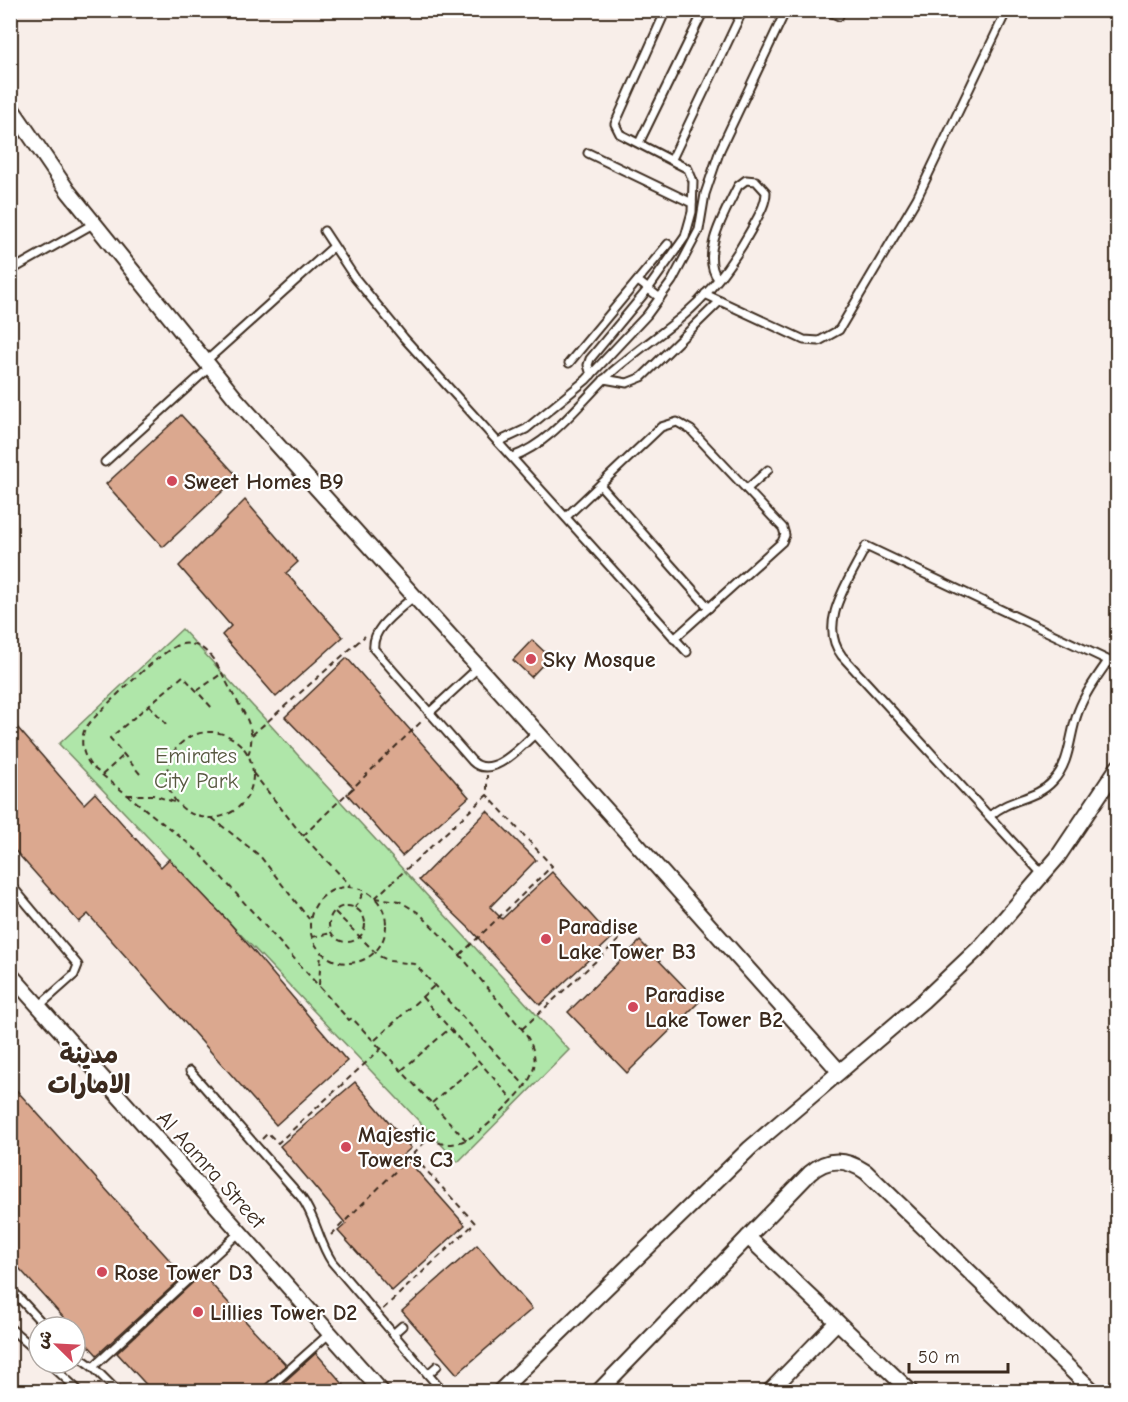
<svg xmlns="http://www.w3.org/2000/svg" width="1128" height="1402" font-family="'Comic Neue','Playpen Sans Arabic',sans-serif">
<rect width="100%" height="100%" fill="#f8eee9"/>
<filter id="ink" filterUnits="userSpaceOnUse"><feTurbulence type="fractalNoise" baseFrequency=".0167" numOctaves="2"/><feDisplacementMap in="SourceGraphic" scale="12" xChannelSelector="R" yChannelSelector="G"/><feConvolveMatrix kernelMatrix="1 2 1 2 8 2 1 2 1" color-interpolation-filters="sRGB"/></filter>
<g filter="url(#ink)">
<path fill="#afe6a9" stroke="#758864" stroke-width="1.5" d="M182,629L569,1050L458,1162L59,744Z"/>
<g fill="#dba88f" stroke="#3b2a1e" stroke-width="1.5">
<path d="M181,415L238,477L163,547L106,484Z"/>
<path d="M245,500L298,562L286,573L343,637L276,697L222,635L231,626L179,566Z"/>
<path d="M532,640L550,657L531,677L513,660Z"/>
<path d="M347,658L469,797L402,856L347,794L354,788L285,717Z"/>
<path d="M17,727L84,804L95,793L161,867L169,859L228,921L347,1061L276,1125L88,914L79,922L10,845V733Z"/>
<path d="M487,811L536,860L490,907L502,919L552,872L612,938L540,1005L469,928L419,880Z"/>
<path d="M640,941L699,1002L627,1073L568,1012Z"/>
<path d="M355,1082L411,1148L403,1155L465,1225L392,1291L338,1231L346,1224L280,1146Z"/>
<path d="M10,1083L184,1276L97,1355L75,1331V1327H72L10,1258Z"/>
<path d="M477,1245L532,1309L457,1374L402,1311Z"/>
<path d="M202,1274L286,1365L259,1392H153L117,1353Z"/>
<path d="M316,1353L350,1392H273Z"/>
</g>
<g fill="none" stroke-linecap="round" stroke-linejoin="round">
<defs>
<g id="service">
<path d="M826,10L839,16"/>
<path d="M639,143L704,10"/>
<path d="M588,153L692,203"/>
<path d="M672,159L743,10"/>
<path d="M324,231L355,278L404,338L687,652"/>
<path d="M10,271L93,224"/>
<path d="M638,281L660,298"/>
<path d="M705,294L804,340L819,341L839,330L917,198L1007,10"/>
<path d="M205,362L333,247"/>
<path d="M569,363L668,244"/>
<path d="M591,375L588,365L590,359L648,289L685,237L692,212L693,181L688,169L620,134L615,124L666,10"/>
<path d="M604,379L627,383L642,377L720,301"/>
<path d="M498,442L526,429L586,380L647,315L672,281L699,230L705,194L720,150L786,10"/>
<path d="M512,457C553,442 580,402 612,372C635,352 660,335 683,316C711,292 734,261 751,230C757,218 766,205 766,192L756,181L746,180L738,186C726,211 699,254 718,279"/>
<path d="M105,462L209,368"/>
<path d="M600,485L709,608"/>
<path d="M747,489L768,470"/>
<path d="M566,517L661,427L677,422L691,430L783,528L785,535L782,542L674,639"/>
<path d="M414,596C400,610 371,627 374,649L472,761C492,781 522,745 537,732"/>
<path d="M429,713L479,667"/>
<path d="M990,816C1009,798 1036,800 1053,781C1071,762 1069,735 1078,712C1085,693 1097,677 1108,661"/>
<path d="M1043,875L842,656C816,623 851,578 866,546L1118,665"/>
<path d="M16,891L78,965L74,975L39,1006"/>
<path d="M190,1071L301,1197C316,1217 318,1241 332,1262L443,1392"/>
<path d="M10,1288L46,1327"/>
<path d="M10,1328L39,1353"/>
<path d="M393,1334L402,1326"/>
<path d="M75,1354L93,1367L118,1392"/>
<path d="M49,1363L80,1392"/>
<path d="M93,1367L240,1232"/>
<path d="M428,1374L437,1366"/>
<path d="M264,1392L330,1333"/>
</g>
<g id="minor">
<path d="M10,106L68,191L236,399L537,732L839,1071"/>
<path d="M10,974L382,1392"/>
<path d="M748,1237L911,1392"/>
<path d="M499,1392L750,1148L923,1001L981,946L1057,858L1118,767"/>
<path d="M598,1392L810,1173C828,1157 847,1159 866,1172L1094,1392"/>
<path d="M769,1392L837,1322"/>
</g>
</defs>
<use href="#service" stroke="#3b2a1e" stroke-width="11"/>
<use href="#minor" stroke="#3b2a1e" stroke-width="18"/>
<g stroke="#3b2a1e" stroke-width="2" stroke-dasharray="6 4.5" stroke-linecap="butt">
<path d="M197,691L221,674"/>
<path d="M149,705L166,724"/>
<circle cx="210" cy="775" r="43"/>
<path d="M252,735L365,636"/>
<path d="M248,755C257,731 246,716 234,696C225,681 216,656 200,647C192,643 182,642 174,647C160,653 89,719 84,731C80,744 83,755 91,766L199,852L349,1020L352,1018L467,1141"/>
<path d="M253,773L303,836L351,886"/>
<path d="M140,774L110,738L183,676L213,709"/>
<path d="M102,775L124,755"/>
<path d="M127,795H153L177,803"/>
<path d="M212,818L260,856L309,919"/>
<path d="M303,836L422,721"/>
<circle cx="348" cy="925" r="38"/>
<path d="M375,898L399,901L419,913L460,955L522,1029C549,1066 528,1085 502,1111C473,1140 447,1161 412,1125"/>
<path d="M375,898L487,795V775"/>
<circle cx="347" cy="924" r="18"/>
<path d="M355,908L365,890"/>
<path d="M335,912L379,956L390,961L415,964L526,1087"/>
<path d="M312,937L332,933"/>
<path d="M460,955L552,866L487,795"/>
<path d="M319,985L321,952"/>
<path d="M422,997L513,1100"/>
<path d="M522,1029L635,925"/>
<path d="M375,1040L435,985"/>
<path d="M402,1070L449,1029"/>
<path d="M432,1103L480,1062"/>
<path d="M262,1139L268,1133L278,1143L382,1048"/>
<path d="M331,1235L429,1138"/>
<path d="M383,1309L475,1223L412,1155"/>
</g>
<use href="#service" stroke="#fff" stroke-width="7"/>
<use href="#minor" stroke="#fff" stroke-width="14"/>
</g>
</g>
<g fill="#d1495b" stroke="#fff" stroke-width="2">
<circle cx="172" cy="481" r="6"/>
<circle cx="531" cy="659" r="6"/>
<circle cx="546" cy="939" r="6"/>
<circle cx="633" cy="1007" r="6"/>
<circle cx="346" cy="1147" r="6"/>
<circle cx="102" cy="1272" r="6"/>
<circle cx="198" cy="1312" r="6"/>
</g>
<g text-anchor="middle" stroke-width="4.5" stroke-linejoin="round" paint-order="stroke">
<g font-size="22" font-weight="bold" fill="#3b2a1e" stroke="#fff" text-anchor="start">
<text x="184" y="489">Sweet Homes B9</text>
<text x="543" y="667">Sky Mosque</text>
<text x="558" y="934">Paradise<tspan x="558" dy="25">Lake Tower B3</tspan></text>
<text x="645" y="1002">Paradise<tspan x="645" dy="25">Lake Tower B2</tspan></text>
<text x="358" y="1142">Majestic<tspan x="358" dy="25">Towers C3</tspan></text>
<text x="114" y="1280">Rose Tower D3</text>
<text x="210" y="1320">Lillies Tower D2</text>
</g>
<g font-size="22" fill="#585941" stroke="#fff">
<text x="196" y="763">Emirates<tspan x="196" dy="25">City Park</tspan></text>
</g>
<g font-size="22" fill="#3b2a1e" stroke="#fff">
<text transform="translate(212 1169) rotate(48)" y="8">Al Aamra Street</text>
</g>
<g font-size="26" font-weight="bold" fill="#3b2a1e" stroke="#fff">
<text x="89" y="1063">مدينة<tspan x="89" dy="30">الامارات</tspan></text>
</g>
</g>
<rect width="1128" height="1402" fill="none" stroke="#fff" stroke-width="36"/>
<rect x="18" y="18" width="1092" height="1366" fill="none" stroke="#3b2a1e" stroke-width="2" filter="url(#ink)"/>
<g transform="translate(57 1345) rotate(294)"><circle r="28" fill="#ffffff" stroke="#b1aaa5" stroke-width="1.5"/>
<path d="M0-4.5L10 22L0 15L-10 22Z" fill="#d1495b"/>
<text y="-9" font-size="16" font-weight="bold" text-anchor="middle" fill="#3b2a1e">ش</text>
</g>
<path d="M909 1363v9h99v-9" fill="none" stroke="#3b2a1e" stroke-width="3"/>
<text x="918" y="1363" font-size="18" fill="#3b2a1e" stroke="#ffffff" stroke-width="4.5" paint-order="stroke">50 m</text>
</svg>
